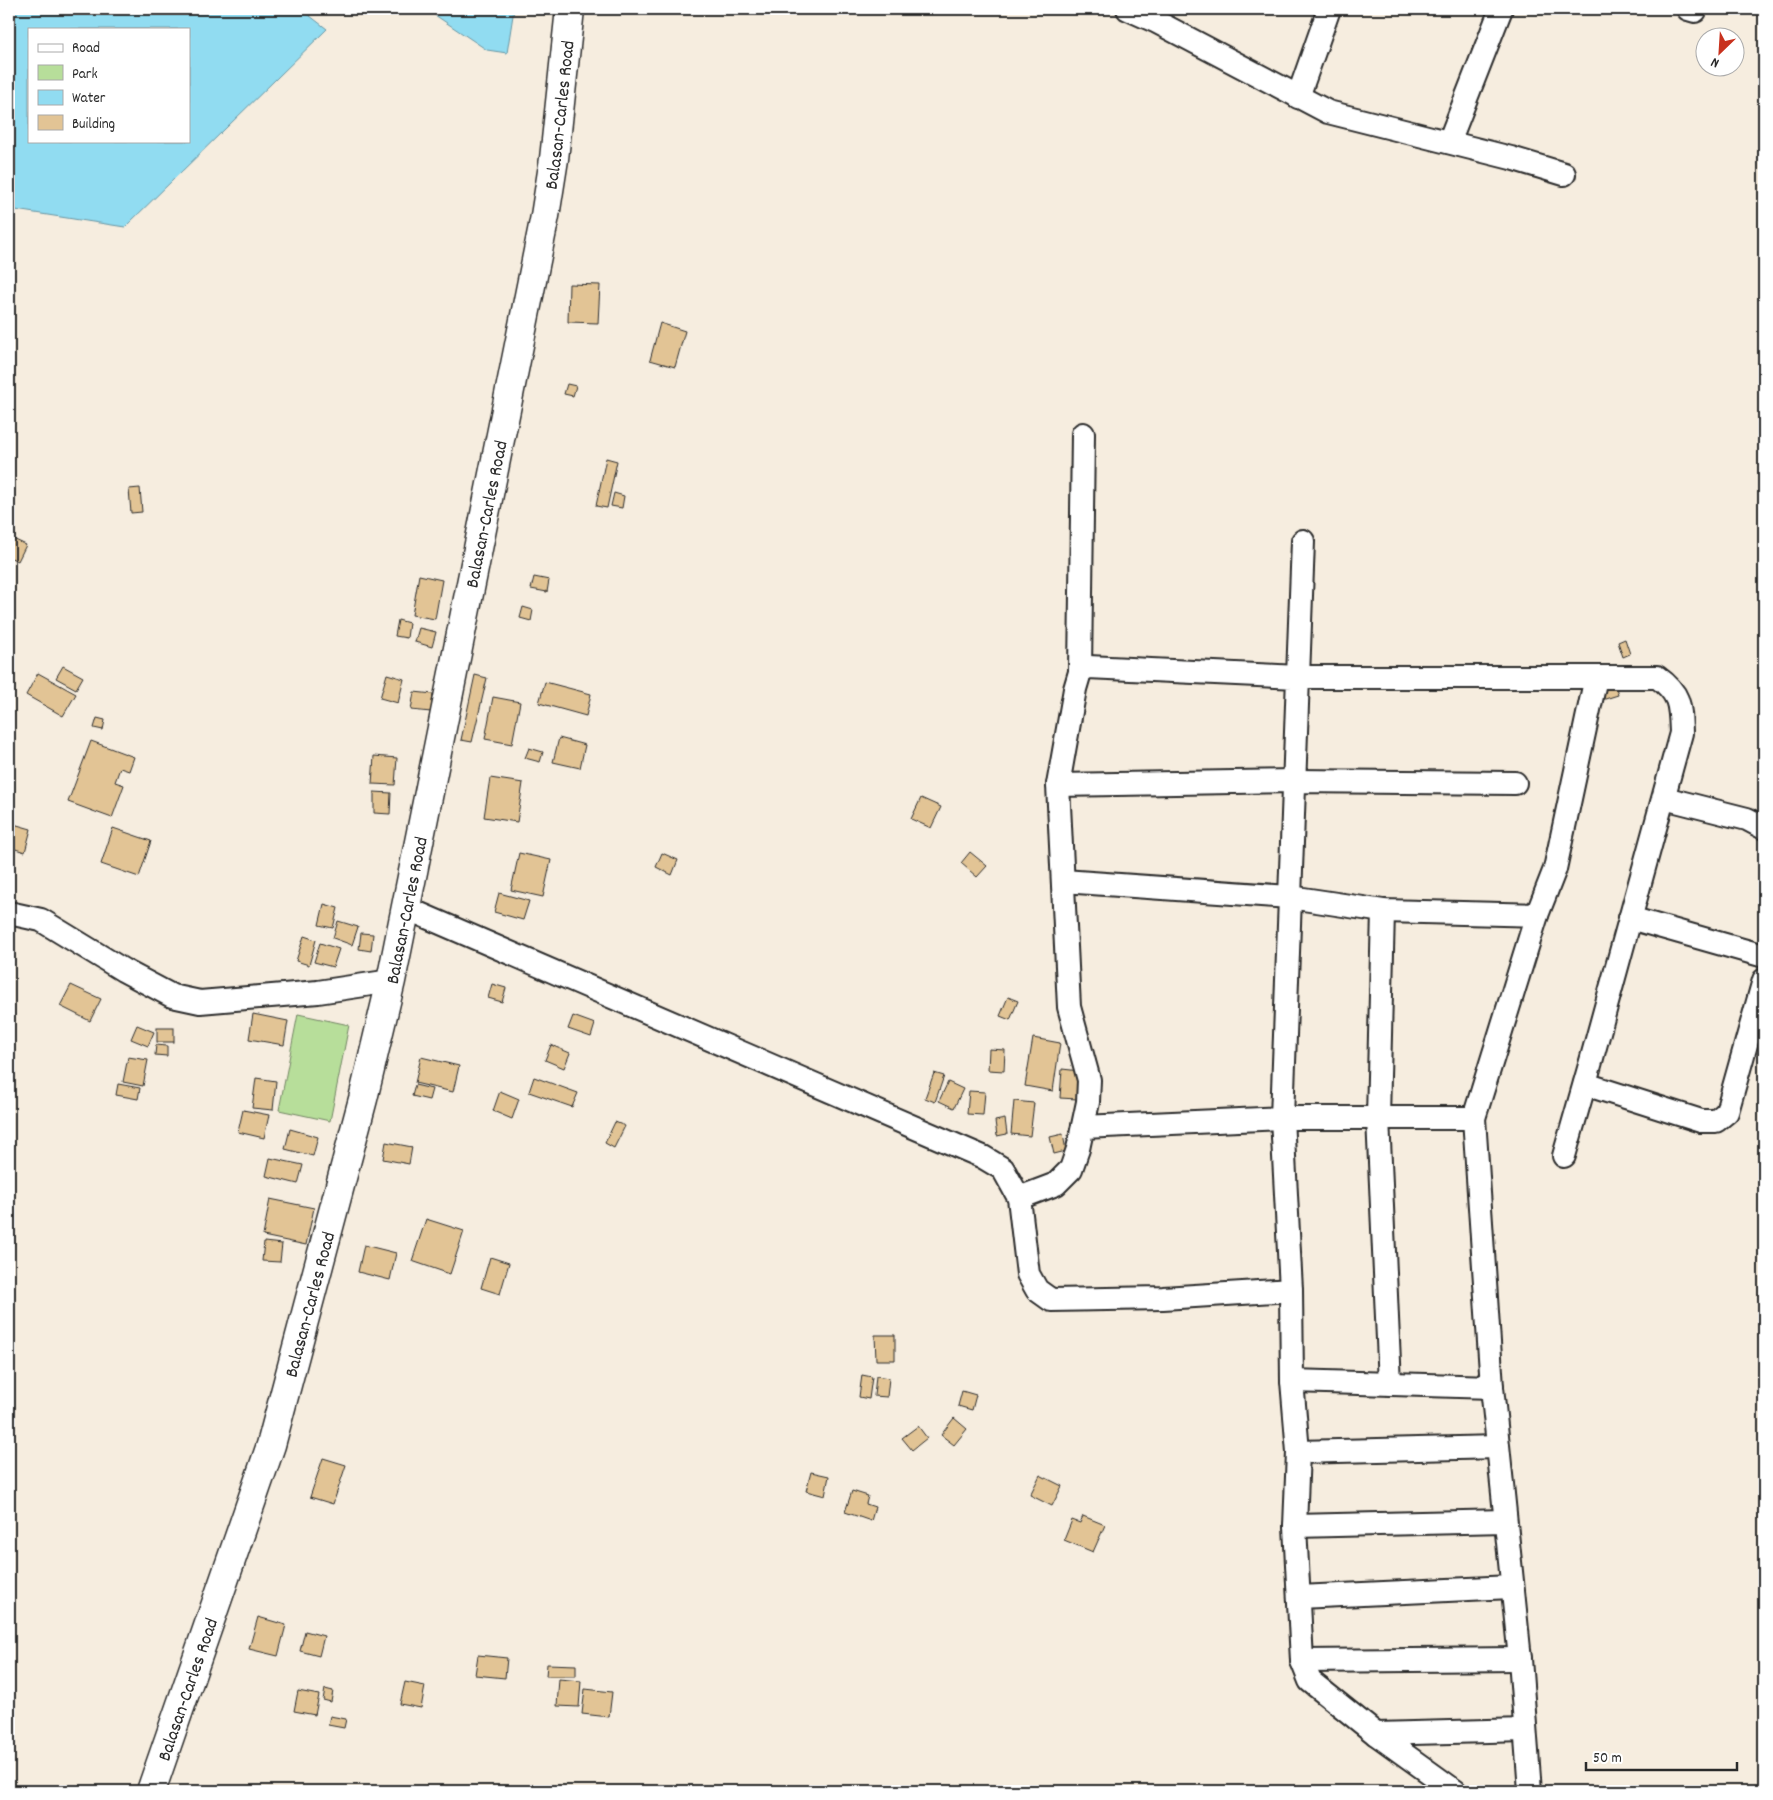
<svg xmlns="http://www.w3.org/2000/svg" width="1773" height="1800" font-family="Dekko,sans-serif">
<rect width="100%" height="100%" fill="#f6eddf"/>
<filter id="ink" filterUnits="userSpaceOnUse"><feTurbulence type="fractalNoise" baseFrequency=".02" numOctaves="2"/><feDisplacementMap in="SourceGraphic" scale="10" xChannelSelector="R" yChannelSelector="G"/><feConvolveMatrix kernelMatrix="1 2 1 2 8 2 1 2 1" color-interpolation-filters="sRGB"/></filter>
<g filter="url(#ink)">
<path fill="#b7de9a" stroke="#718462" d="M298,1014L349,1025L330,1121L279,1110Z"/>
<g fill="#91dcf1" stroke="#6895a2" fill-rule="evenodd">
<path d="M9,9H301L327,29L125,227L9,209ZM29,29H189V141H29Z"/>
<path d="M426,9H514L507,53L487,50Z"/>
</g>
<g fill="#e2c495" stroke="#2b2b2b">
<path d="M569,284L600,285L598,323L568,322Z"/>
<path d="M660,323L685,331L675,367L650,360Z"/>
<path d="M567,384L576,386L573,396L564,394Z"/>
<path d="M606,458L617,461L607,508L596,506Z"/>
<path d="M140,488L142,512L131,513L129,489Z"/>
<path d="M614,493L624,496L622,508L611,506Z"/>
<path d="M9,537L26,545L18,561L9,557Z"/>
<path d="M419,575L442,580L435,619L412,615Z"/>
<path d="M534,577L549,580L547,592L531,589Z"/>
<path d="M523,607L533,610L531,621L520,618Z"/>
<path d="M398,620L409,623L407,638L395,636Z"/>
<path d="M419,628L436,632L432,647L415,642Z"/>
<path d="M1625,639L1630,654L1623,657L1618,642Z"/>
<path d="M63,666L83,677L76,689L56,678Z"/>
<path d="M38,673L76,694L63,716L26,695Z"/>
<path d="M387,674L404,679L398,703L380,698Z"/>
<path d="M475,675L487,678L472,742L461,740Z"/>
<path d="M545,682L591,694L586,716L539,703Z"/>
<path d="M1615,684L1618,695L1602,700L1599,688Z"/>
<path d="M414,692L433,694L431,712L411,710Z"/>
<path d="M493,697L520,702L512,744L485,739Z"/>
<path d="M97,718L105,720L103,730L94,728Z"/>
<path d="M559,738L585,745L580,768L553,762Z"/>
<path d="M91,741L134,757L129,771L120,768L115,782L124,785L112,818L68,802Z"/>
<path d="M529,748L543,752L540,762L525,758Z"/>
<path d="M374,756L397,758L395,785L372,784Z"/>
<path d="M490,778L523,783L517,822L484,817Z"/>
<path d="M374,792L391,793L390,814L374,813Z"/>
<path d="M921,798L941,807L931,828L911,819Z"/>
<path d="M10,823L31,829L25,852L9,847Z"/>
<path d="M113,828L151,841L139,877L101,864Z"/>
<path d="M970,852L987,866L977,877L961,863Z"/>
<path d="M519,853L551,860L543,897L511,890Z"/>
<path d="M662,853L678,860L672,875L656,867Z"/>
<path d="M499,893L529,901L523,920L494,912Z"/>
<path d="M324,904L338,908L333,928L319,925Z"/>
<path d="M338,921L358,927L352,945L333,938Z"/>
<path d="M361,933L373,934L371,951L359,949Z"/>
<path d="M304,936L316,940L309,965L296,961Z"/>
<path d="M320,943L339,949L333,967L314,962Z"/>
<path d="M492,984L506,988L502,1002L488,998Z"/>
<path d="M71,985L101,999L90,1021L60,1006Z"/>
<path d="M1008,997L1018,1001L1010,1020L1000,1016Z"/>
<path d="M253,1014L288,1021L284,1045L249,1039Z"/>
<path d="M573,1016L595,1024L591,1037L568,1029Z"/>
<path d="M137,1025L154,1032L148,1046L131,1039Z"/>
<rect x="157" y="1028" width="17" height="14"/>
<path d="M1033,1038L1060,1043L1053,1091L1025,1086Z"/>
<path d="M156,1045L167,1046V1056L155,1055Z"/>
<path d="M551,1045L570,1053L564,1068L545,1060Z"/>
<path d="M989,1049L1005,1050L1004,1071L988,1070Z"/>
<path d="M128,1057L148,1060L143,1086L123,1082Z"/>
<path d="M421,1057L459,1066L453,1092L415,1083Z"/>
<path d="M1062,1069L1080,1071L1077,1099L1060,1098Z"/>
<path d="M934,1073L944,1076L935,1102L925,1098Z"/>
<path d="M534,1077L578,1093L572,1107L529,1092Z"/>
<path d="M256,1078L276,1081L273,1110L252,1108Z"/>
<path d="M948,1082L963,1089L954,1108L939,1101Z"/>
<path d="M118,1084L140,1088L138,1099L116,1095Z"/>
<path d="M415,1085L432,1089L429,1100L412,1096Z"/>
<path d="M500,1091L519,1099L512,1119L493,1111Z"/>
<path d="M969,1091L985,1092L983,1115L967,1114Z"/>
<path d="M1014,1101L1034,1103L1030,1136L1011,1134Z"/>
<path d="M243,1110L269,1115L264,1138L238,1132Z"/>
<path d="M1005,1119L1007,1134L997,1136L995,1121Z"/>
<path d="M615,1122L625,1126L614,1148L605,1143Z"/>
<path d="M290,1129L318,1137L313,1156L285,1149Z"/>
<path d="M1063,1134L1066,1151L1054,1154L1050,1137Z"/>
<path d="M386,1142L412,1147L409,1164L383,1159Z"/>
<path d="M270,1158L303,1165L298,1184L266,1176Z"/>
<path d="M270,1199L314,1208L306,1245L263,1236Z"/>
<path d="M426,1219L464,1231L450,1274L412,1261Z"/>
<path d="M264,1242L282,1244L280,1262L262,1261Z"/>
<path d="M364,1245L396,1253L390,1280L358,1272Z"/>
<path d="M490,1257L509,1263L500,1294L481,1288Z"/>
<path d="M875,1335H895V1360H876Z"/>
<path d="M862,1375L872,1377L869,1399L859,1397Z"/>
<path d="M876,1376L889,1378L887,1397L874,1396Z"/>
<path d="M962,1391L976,1395L972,1410L958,1406Z"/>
<path d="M954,1418L967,1429L954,1445L941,1435Z"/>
<path d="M918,1426L927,1438L912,1450L902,1438Z"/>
<path d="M323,1458L346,1465L333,1504L310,1497Z"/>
<path d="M811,1472L829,1476L825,1496L806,1491Z"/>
<path d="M1040,1475L1062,1486L1052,1506L1030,1495Z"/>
<path d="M852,1491L868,1496L866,1504L875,1507L871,1521L845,1512Z"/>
<path d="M1083,1516L1105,1525L1093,1552L1064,1540L1072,1520L1080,1523Z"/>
<path d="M258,1617L286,1625L278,1656L249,1649Z"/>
<path d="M305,1631L324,1636L319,1656L300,1651Z"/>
<path d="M478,1655L507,1658L505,1678L475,1675Z"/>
<path d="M547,1664L576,1665V1676H546Z"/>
<path d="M559,1679L581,1681L579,1707L557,1706Z"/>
<path d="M405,1682L425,1686L421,1708L400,1704Z"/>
<path d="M325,1689L333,1691L331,1702L323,1700Z"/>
<path d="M585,1689L612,1692L609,1717L582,1714Z"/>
<path d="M298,1691L319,1695L315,1715L294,1711Z"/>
<path d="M330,1716L346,1719L344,1728L328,1725Z"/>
</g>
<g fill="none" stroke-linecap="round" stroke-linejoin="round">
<defs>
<g id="minor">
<path d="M1128,9L1157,22L1328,112L1511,158L1564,174"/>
<path d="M1688,9L1695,11"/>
<path d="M1298,97L1329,9"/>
<path d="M1449,142L1501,9"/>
<path d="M1303,541L1298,677H1657C1681,694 1680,706 1681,733L1590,1065L1564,1156"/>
<path d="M1080,672L1083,434"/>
<path d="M1058,785L1294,781L1515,783"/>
<path d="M1664,798L1747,819L1764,828"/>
<path d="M1063,881L1290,897L1383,911L1537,915L1555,869L1596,677"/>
<path d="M406,908L983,1157L1003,1169L1019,1198L1028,1274L1037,1290L1051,1300L1163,1298L1291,1290L1292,1381L1298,1452L1295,1526L1302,1661L1310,1681L1376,1734L1455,1791"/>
<path d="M1383,911L1378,1118L1390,1384"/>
<path d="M9,913L41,920L123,970L172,996L200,1002L318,992L391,981"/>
<path d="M1630,918L1764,956"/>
<path d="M1585,1084L1701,1121H1716L1727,1112L1764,980"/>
<path d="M1474,1118L1537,915"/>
<path d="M1019,1198L1056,1184L1071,1169L1078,1149L1088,1102L1089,1080L1069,1007L1058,785L1075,689L1080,672L1088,667L1298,677L1282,1118L1083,1127"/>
<path d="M1291,1290L1282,1118H1474L1492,1387L1520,1659L1530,1791"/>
<path d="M1292,1381L1492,1387"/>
<path d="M1298,1452L1498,1447"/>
<path d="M1295,1526L1505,1521"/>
<path d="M1299,1597L1511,1587"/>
<path d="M1302,1661L1520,1659"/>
<path d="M1376,1734L1525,1730"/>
</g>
<g id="secondary">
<path id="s1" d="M151,1791L271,1445L363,1099L391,981L545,216L554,159L570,9"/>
</g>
</defs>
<use href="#minor" stroke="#2b2b2b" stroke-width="26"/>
<use href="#secondary" stroke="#2b2b2b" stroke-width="31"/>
<use href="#minor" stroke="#fff" stroke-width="22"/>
<use href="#secondary" stroke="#fff" stroke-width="28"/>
</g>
</g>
<g text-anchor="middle" stroke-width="4" stroke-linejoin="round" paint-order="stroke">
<g font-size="19" fill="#2b2b2b" stroke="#fff">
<text dy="7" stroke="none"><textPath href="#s1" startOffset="1728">Balasan-Carles Road</textPath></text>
<text dy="7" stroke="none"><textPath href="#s1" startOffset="1322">Balasan-Carles Road</textPath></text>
<text dy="7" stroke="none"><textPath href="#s1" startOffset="918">Balasan-Carles Road</textPath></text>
<text dy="7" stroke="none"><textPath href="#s1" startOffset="512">Balasan-Carles Road</textPath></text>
<text dy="7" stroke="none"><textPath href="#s1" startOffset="108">Balasan-Carles Road</textPath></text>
</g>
</g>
<rect width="1773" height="1800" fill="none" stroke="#fff" stroke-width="30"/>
<rect x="15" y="15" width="1743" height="1770" fill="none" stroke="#2b2b2b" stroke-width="2" filter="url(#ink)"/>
<rect x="28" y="28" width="162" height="115" fill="#ffffff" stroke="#aaaaaa"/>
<rect x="38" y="44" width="25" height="8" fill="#ffffff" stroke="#aaaaaa"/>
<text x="72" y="52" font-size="15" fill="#2b2b2b">Road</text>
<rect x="38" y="65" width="25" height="15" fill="#b7de9a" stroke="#aaaaaa"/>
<text x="72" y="78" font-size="15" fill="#2b2b2b">Park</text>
<rect x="38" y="90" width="25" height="15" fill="#91dcf1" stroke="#aaaaaa"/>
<text x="72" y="102" font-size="15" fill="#2b2b2b">Water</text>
<rect x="38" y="115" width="25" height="15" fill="#e2c495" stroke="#aaaaaa"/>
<text x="72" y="128" font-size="15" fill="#2b2b2b">Building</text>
<g transform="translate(1720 52) rotate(205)"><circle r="24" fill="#ffffff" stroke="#aaaaaa"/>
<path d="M0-4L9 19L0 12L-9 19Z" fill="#c8321e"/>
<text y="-8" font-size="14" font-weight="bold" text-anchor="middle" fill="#2b2b2b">N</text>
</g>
<path d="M1586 1762v8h151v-8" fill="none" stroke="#2b2b2b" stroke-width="2.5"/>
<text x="1593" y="1762" font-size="15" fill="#2b2b2b" stroke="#ffffff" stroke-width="4" paint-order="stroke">50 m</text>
</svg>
